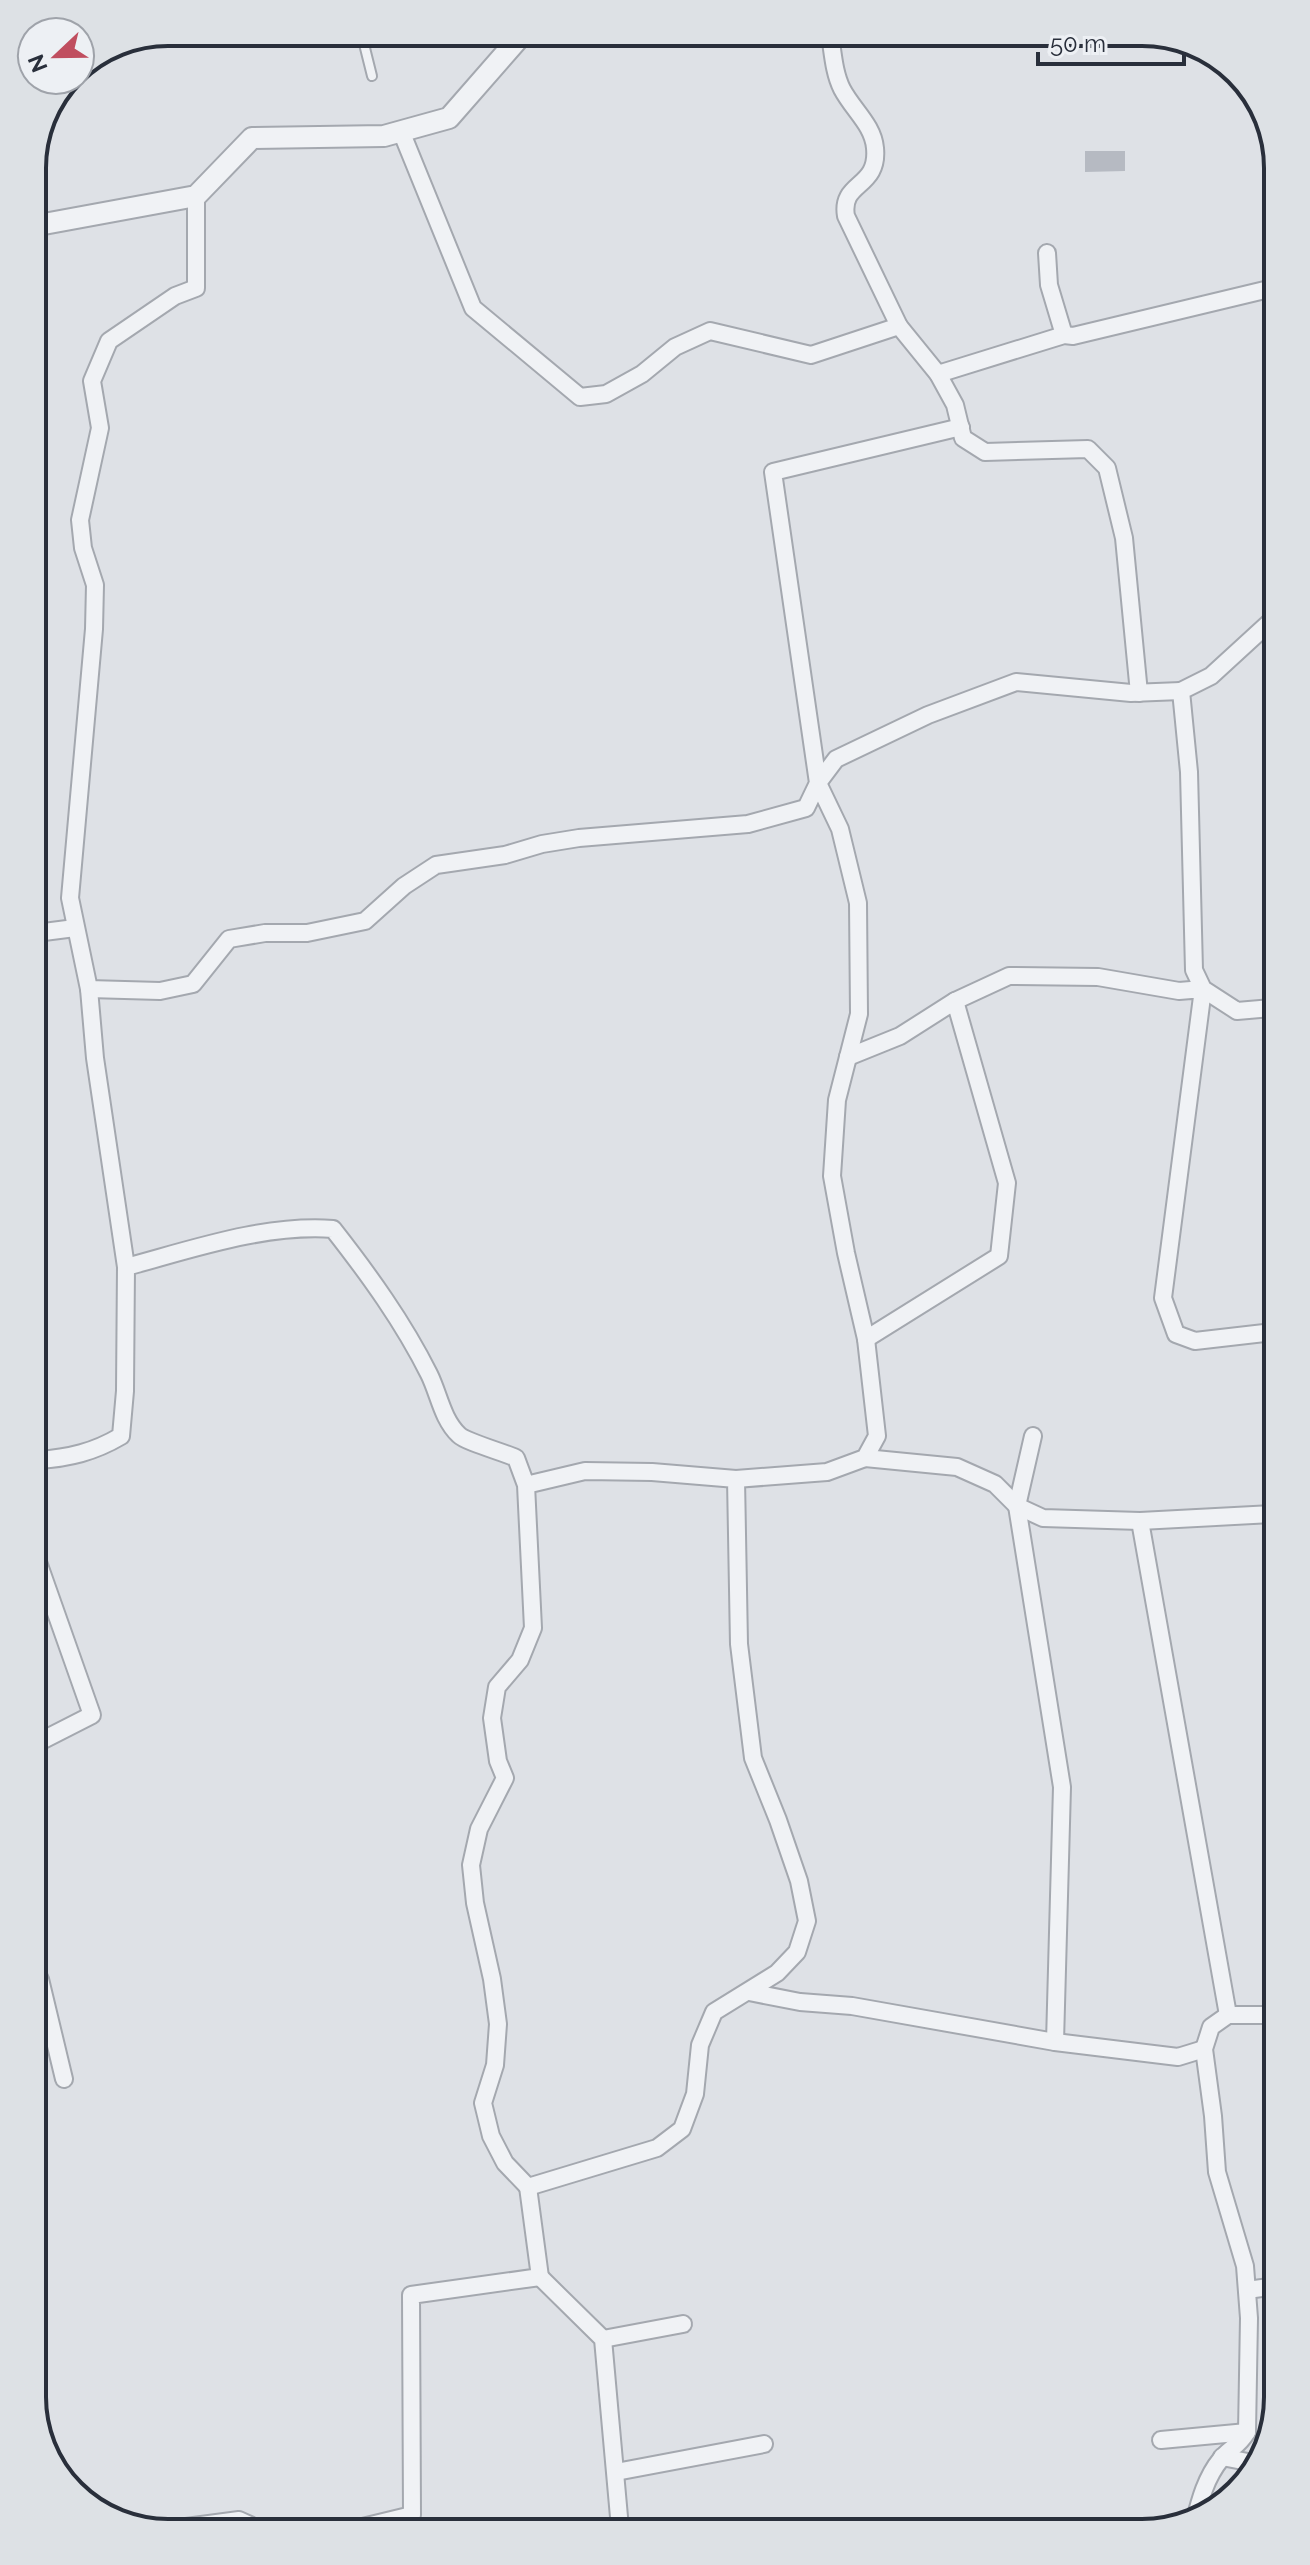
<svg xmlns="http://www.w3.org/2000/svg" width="1310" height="2565" font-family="Raleway,sans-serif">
<rect width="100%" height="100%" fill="#dee1e6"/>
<path fill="#b6bac2" d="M1085,151H1125V171L1085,172Z"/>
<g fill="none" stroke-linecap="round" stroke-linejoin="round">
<defs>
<path id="service" d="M363,40L372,76"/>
<g id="minor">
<path d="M830,35C833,54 834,73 842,89C853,110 873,125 875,148C879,189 840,181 846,216L899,326"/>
<path d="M401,131L473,308L580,397L606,394L642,374L675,347L710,331L811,355L899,326L938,374L955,405L963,438L985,452L1088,449L1107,468L1124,538L1139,693"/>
<path d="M196,196V288L175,296L109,341L92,381L100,428L80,520L83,548L95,585L94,629L70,898L89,989L160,991L193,984L229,939L265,933H307L365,921L404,886L436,865L505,855L542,844L579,838L748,824L806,808L818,783L773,472L961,427"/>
<path d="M1047,253L1049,285L1064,335"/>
<path d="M938,374L1064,335L1073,336L1269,289"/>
<path d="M1270,622L1211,676L1181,691L1189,772L1194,970L1203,989L1237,1011L1272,1008"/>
<path d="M36,933L75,928"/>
<path d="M89,989L95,1058L126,1267"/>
<path d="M955,1001L1009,976L1098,977L1179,991L1203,989L1163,1298L1176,1334L1195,1341L1273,1332"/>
<path d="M848,1057L900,1036L955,1001L1007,1183L999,1256L866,1339"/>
<path d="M1033,1436L1017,1506L1062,1787L1055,2042"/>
<path d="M865,1458L957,1467L995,1484L1017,1506L1043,1518L1140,1521L1274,1514"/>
<path d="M38,1460C69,1458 94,1452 121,1436L125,1391L126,1267C193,1249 264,1224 333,1229C369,1275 403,1322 429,1374C439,1394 442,1419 459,1435C466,1442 503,1452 516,1458L526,1485L533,1628L520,1660L497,1687L492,1718L498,1761L505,1778L479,1829L471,1865L475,1903L492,1979L498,2024L495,2065L483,2103L491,2136L505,2163L528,2187L657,2148L682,2129L695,2094L700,2045L714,2012L777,1973L797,1952L807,1921L799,1881L778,1820L753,1758L739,1644L736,1479L652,1472L585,1471L526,1485"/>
<path d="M736,1479L827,1472L865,1458L877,1436L866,1339L846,1253L832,1176L837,1100L859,1014L858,903L840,829L818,783L836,759L928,715L1016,682L1131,693L1181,691"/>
<path d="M1140,1521L1228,2015"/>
<path d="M38,1562L92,1715L39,1742"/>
<path d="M40,1979L64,2079"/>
<path d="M749,1992L800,2002L852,2006L1055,2042L1178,2057L1204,2049"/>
<path d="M540,2277L603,2339L620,2528"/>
<path d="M1247,2290L1277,2286"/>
<path d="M603,2339L683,2324"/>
<path d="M1161,2440L1247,2432"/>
<path d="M1222,2457L1258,2464"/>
<path d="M616,2472L764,2444"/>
<path d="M1194,2523C1200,2500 1206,2477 1221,2459C1230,2448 1238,2447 1247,2432L1249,2318L1245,2266L1217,2172L1213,2116L1204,2049L1211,2027L1228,2015H1276"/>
<path d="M156,2531L239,2520L265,2532"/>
<path d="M346,2531L412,2515L411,2295L540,2277L528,2187"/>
</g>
<path id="tertiary" d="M33,226L196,196L252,138L384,136L449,118L519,38"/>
</defs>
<use href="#service" stroke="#a4a8af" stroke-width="12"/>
<use href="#minor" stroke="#a4a8af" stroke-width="20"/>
<use href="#tertiary" stroke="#a4a8af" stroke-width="24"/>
<use href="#service" stroke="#f0f2f5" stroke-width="8"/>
<use href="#minor" stroke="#f0f2f5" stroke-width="16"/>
<use href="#tertiary" stroke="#f0f2f5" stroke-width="20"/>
</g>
<path d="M0 0H1310V2565H0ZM168 46H1142A122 122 0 0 1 1264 168V2397A122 122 0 0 1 1142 2519H168A122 122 0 0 1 46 2397V168A122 122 0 0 1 168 46Z" fill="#dde1e5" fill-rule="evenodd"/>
<path fill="none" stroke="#292f3b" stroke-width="4" d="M168 46H1142A122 122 0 0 1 1264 168V2397A122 122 0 0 1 1142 2519H168A122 122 0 0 1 46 2397V168A122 122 0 0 1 168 46Z"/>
<g transform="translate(56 56) rotate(248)"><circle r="38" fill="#edf0f4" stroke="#9fa3aa" stroke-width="2"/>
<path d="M0-6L14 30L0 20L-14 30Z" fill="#c04e5f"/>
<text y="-12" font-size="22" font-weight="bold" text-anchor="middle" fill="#292f3b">N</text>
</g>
<path d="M1038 52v12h146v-12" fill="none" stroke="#292f3b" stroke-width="4"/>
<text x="1050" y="52" font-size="24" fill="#292f3b" stroke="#edf0f4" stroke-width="6" paint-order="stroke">50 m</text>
</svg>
